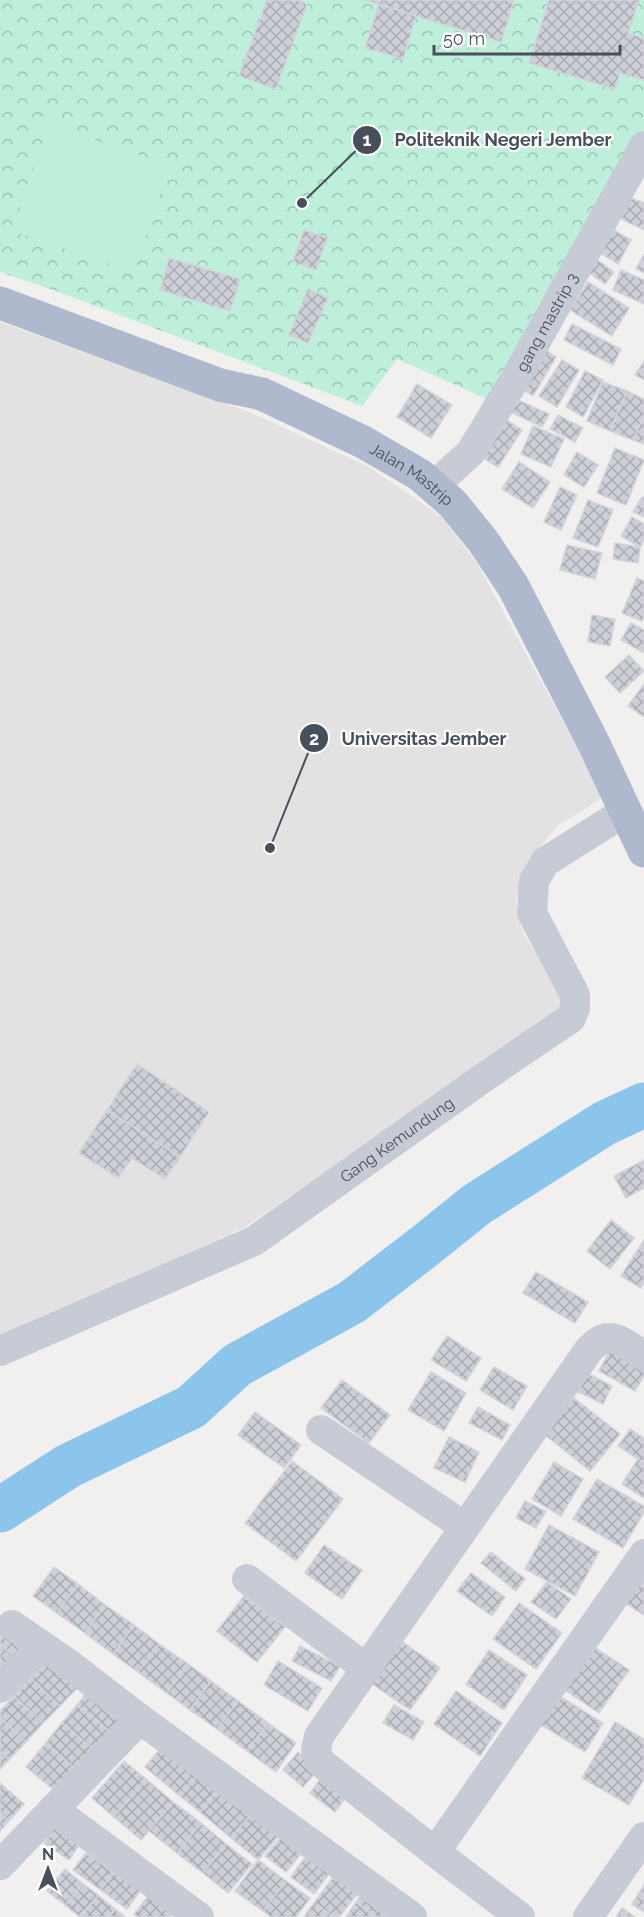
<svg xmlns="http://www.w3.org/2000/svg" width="644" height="1917" font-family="Raleway,sans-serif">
<defs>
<pattern id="forest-crowns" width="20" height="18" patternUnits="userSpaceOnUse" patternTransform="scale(1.5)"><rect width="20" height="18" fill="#beefda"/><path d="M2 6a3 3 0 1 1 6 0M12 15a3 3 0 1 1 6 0" fill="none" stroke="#9cc4b4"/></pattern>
<pattern id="building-cross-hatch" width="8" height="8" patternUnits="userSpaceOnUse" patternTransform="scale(1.5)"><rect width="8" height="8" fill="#ced0d7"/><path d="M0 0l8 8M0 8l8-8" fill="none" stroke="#a9abb2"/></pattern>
</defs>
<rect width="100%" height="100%" fill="#f2f0ef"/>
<path fill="#e3e1e1" d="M0,322L249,412L369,467L442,517L478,565L604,797L557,826L523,869L516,902L522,932L557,985L562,1004L543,1023L245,1227L0,1341Z"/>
<path fill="url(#forest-crowns)" d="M0,0H644V134L489,400L397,359L362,406L53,290L0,272Z"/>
<path fill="#beefda" d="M49,124L170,166L133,272L12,231Z"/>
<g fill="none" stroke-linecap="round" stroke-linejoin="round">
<path stroke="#8cc5eb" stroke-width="45" d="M0,1510L68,1466L191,1407L237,1365L352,1302L426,1245L477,1204L605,1123L644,1105"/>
</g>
<g fill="url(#building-cross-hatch)" stroke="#d3d4db" stroke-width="1.5">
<path d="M267,0H297L307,4L276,89L239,76Z"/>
<path d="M365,0H514L501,42Z"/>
<path d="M549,0H639L628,33L644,38V80L620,73L615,89L529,63Z"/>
<path d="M379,4L416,16L403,59L365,48Z"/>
<path d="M631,198L644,203V230L621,219Z"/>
<path d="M612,229L631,240L618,264L599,252Z"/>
<path d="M304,230L327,238L316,270L293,262Z"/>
<path d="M644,254V273L636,269Z"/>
<path d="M593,257L614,272L605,284L584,269Z"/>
<path d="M169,258L240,279L230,311L160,290Z"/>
<path d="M621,270L644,280V304L613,290Z"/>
<path d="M588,282L629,308L612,336L570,310Z"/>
<path d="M308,289L328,298L308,343L289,335Z"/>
<path d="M572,324L621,349L613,365L564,340Z"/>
<path d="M538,345L556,357L533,396L514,384Z"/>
<path d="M562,360L579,370L557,407L539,396Z"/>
<path d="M644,361V380L635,375Z"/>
<path d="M585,371L603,380L583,417L566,407Z"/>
<path d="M603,382L627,391L610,431L587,421Z"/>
<path d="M417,384L452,405L431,438L397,417Z"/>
<path d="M627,391L644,399V415L633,440L610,431Z"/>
<path d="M516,399L549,414L542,427L510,412Z"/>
<path d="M558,415L583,428L575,442L550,429Z"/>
<path d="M644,415V444L633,440Z"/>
<path d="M502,417L522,430L498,467L478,455Z"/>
<path d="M533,426L564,439L551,467L521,454Z"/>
<path d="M615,448L644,460L626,505L597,493Z"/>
<path d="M577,452L598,465L584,487L564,475Z"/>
<path d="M519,462L550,482L533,508L502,489Z"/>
<path d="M560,487L577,495L561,530L544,522Z"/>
<path d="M642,497L644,498V517L633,512Z"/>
<path d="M588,500L613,510L598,547L573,538Z"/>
<path d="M632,517L644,524V540L640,547L621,536Z"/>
<path d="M615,543L640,547L638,563L613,559Z"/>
<path d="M567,545L602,553L595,579L560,570Z"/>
<path d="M637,578L644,581V616L642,621L622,613Z"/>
<path d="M592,615L615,619L610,646L588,642Z"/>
<path d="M631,623L644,630V653L621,640Z"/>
<path d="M629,655L644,671L620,693L605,677Z"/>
<path d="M644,684V717L628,706Z"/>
<path d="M137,1064L209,1112L180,1157L107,1110Z"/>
<path d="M107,1110L180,1157L165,1179L132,1158L118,1178L79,1153Z"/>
<path d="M644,1160V1188L626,1198L614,1176Z"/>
<path d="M611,1220L634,1238L610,1269L587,1251Z"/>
<path d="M644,1240V1283L641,1288L621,1276Z"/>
<path d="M536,1272L588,1302L575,1323L523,1293Z"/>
<path d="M447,1336L481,1358L466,1381L431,1360Z"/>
<path d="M610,1350L644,1370V1376L635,1391L599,1371Z"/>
<path d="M494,1367L527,1386L513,1410L480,1390Z"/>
<path d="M431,1372L466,1393L444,1431L408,1410Z"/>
<path d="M587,1373L612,1386L603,1404L578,1392Z"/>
<path d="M342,1380L390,1415L369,1443L321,1408Z"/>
<path d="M574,1398L620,1434L590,1471L544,1434Z"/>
<path d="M478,1407L510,1425L502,1440L469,1423Z"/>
<path d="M255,1412L301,1445L284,1468L238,1435Z"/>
<path d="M630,1429L644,1438V1463L618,1446Z"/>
<path d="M449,1437L479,1452L465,1482L434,1468Z"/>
<path d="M638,1459L644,1463V1498L622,1484Z"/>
<path d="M292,1461L343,1499L296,1561L245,1523Z"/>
<path d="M554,1462L583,1479L561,1516L532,1499Z"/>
<path d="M597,1479L644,1506V1512L623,1548L573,1519Z"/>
<path d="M525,1501L546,1511L536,1528L516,1518Z"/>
<path d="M549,1525L599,1552L575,1596L525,1569Z"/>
<path d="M324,1545L362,1570L342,1599L305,1573Z"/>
<path d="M491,1552L525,1579L516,1591L481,1563Z"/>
<path d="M54,1567L78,1584L57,1613L33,1596Z"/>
<path d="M471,1573L505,1597L492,1616L457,1591Z"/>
<path d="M644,1574V1615L625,1603Z"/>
<path d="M547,1582L571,1599L556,1619L531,1602Z"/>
<path d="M78,1584L105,1605L85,1633L57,1613Z"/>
<path d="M244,1596L285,1627L257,1662L217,1631Z"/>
<path d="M519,1603L562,1633L536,1669L493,1639Z"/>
<path d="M105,1605L134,1625L113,1654L85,1633Z"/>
<path d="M0,1620L28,1645L17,1659L0,1644Z"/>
<path d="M134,1625L159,1644L138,1672L113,1654Z"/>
<path d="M401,1641L440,1668L410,1710L371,1683Z"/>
<path d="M0,1644L17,1659L0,1677Z"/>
<path d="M159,1644L188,1664L167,1693L138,1672Z"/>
<path d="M300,1646L340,1666L331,1681L292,1661Z"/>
<path d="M594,1647L629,1670L599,1713L565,1690Z"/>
<path d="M489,1650L527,1675L504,1710L466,1684Z"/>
<path d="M50,1659L79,1686L60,1706L31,1679Z"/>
<path d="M278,1661L322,1688L308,1711L264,1685Z"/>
<path d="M188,1664L211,1681L190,1710L167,1693Z"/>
<path d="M31,1679L60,1706L43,1723L14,1696Z"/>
<path d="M211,1681L238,1701L217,1729L190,1710Z"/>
<path d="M92,1687L126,1714L111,1732L77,1705Z"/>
<path d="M456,1691L502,1723L480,1756L434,1724Z"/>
<path d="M553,1692L603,1723L585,1752L535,1721Z"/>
<path d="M14,1696L43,1723L26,1742L0,1717V1711Z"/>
<path d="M238,1701L268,1723L247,1751L217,1729Z"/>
<path d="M77,1705L111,1732L96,1751L62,1723Z"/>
<path d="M394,1705L424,1722L413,1740L383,1723Z"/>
<path d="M0,1717L26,1742L9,1760L0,1752Z"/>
<path d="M615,1722L644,1739V1779L629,1805L582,1778Z"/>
<path d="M62,1723L96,1751L79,1771L45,1744Z"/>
<path d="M268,1723L296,1743L276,1772L247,1751Z"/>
<path d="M165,1743L200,1772L180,1796L145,1767Z"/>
<path d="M45,1744L79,1771L60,1795L26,1767Z"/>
<path d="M0,1752L9,1760L0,1769Z"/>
<path d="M298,1752L318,1770L303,1787L283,1770Z"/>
<path d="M124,1761L146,1779L114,1817L92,1798Z"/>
<path d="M327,1770L352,1788L335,1812L310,1793Z"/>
<path d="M200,1772L220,1788L200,1812L180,1796Z"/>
<path d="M146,1779L173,1802L141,1840L114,1817Z"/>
<path d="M0,1783L24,1804L9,1821L0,1813Z"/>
<path d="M220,1788L251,1814L231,1838L200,1812Z"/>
<path d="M173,1802L201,1823L177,1853L149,1831Z"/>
<path d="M0,1813L9,1821L0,1831Z"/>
<path d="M251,1814L278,1837L258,1860L231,1838Z"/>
<path d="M58,1822L83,1839L69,1860L44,1843Z"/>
<path d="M201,1823L226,1844L203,1873L177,1853Z"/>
<path d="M283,1835L303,1851L286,1872L265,1856Z"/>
<path d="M226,1844L252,1864L228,1893L203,1873Z"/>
<path d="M86,1853L113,1872L101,1890L73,1870Z"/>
<path d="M307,1854L331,1871L314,1894L291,1877Z"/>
<path d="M258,1860L286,1881L263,1911L235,1891Z"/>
<path d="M65,1869L83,1884L65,1905L47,1891Z"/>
<path d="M113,1872L140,1891L127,1909L101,1890Z"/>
<path d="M334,1876L358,1893L339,1917H334L314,1903Z"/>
<path d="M286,1881L310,1898L296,1917H271L263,1911Z"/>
<path d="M83,1884L98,1895L80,1917L65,1905Z"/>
<path d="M644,1885V1912L632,1904Z"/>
<path d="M368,1887L389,1917H376L356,1902Z"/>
<path d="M98,1895L115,1909L109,1917H81Z"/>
<path d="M149,1895L173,1913L169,1917H138L134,1914Z"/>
<path d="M356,1902L376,1917H346Z"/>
<path d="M314,1903L334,1917H304Z"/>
<path d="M622,1908L635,1917H616Z"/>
<path d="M115,1909L125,1917H109Z"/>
</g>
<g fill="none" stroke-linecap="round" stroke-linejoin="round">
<g stroke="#c6cbd6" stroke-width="30">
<path id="s1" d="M433,487L471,452L518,374L644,146"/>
<path id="s2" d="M0,1351L254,1241L483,1078L571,1018L575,1008V995L532,913L534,881L545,862L626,811"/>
<path d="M644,1356C622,1342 609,1326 588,1351L319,1736L316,1749L319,1761L435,1852L644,1554"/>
<path d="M321,1430L465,1527"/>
<path d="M247,1579L367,1669"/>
<path d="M12,1625L66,1662L140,1719L412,1917"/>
<path d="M0,1688L42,1646"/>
<path d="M53,1809L199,1917"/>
<path d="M435,1852L520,1917"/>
<path d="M0,1865L140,1719"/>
<path d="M588,1917L644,1837"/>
</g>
<path stroke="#afb9ce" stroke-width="33" id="s3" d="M0,303L220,385L262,394L363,442L420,475L453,504L483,541L513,586L594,744L644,851"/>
</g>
<g text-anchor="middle" stroke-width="4.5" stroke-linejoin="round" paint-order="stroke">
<g font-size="16" fill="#474e5c" stroke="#fff">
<text dy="6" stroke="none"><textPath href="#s1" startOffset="202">gang mastrip 3</textPath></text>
<text dy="6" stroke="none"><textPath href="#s3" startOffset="448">Jalan Mastrip</textPath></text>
<text dy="6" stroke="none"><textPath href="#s2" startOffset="452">Gang Kemundung</textPath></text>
</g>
</g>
<path fill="none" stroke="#474e5c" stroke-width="2" d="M302 203L367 140M270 848L314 738"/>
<g fill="#474e5c" stroke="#fff" stroke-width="2">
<circle cx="302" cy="203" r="6"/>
<circle cx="270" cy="848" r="6"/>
<circle cx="367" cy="140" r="15"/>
<circle cx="314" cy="738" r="15"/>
</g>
<g font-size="18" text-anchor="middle" font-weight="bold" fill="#fff">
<text x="367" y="146">1</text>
<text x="314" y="745">2</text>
</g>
<g font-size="18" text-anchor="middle" font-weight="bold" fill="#474e5c" stroke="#fff" stroke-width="4.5" stroke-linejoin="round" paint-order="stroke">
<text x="503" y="146">Politeknik Negeri Jember</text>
<text x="424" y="745">Universitas Jember</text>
</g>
<g transform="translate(48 1869)" stroke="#ffffff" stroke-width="4.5" paint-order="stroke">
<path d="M0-4.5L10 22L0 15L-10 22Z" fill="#474e5c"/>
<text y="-9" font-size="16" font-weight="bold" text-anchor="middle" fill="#474e5c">N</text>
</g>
<path d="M434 45v9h186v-9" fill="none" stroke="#474e5c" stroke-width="3"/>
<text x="443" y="45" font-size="18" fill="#474e5c" stroke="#ffffff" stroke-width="4.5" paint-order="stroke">50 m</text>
</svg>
